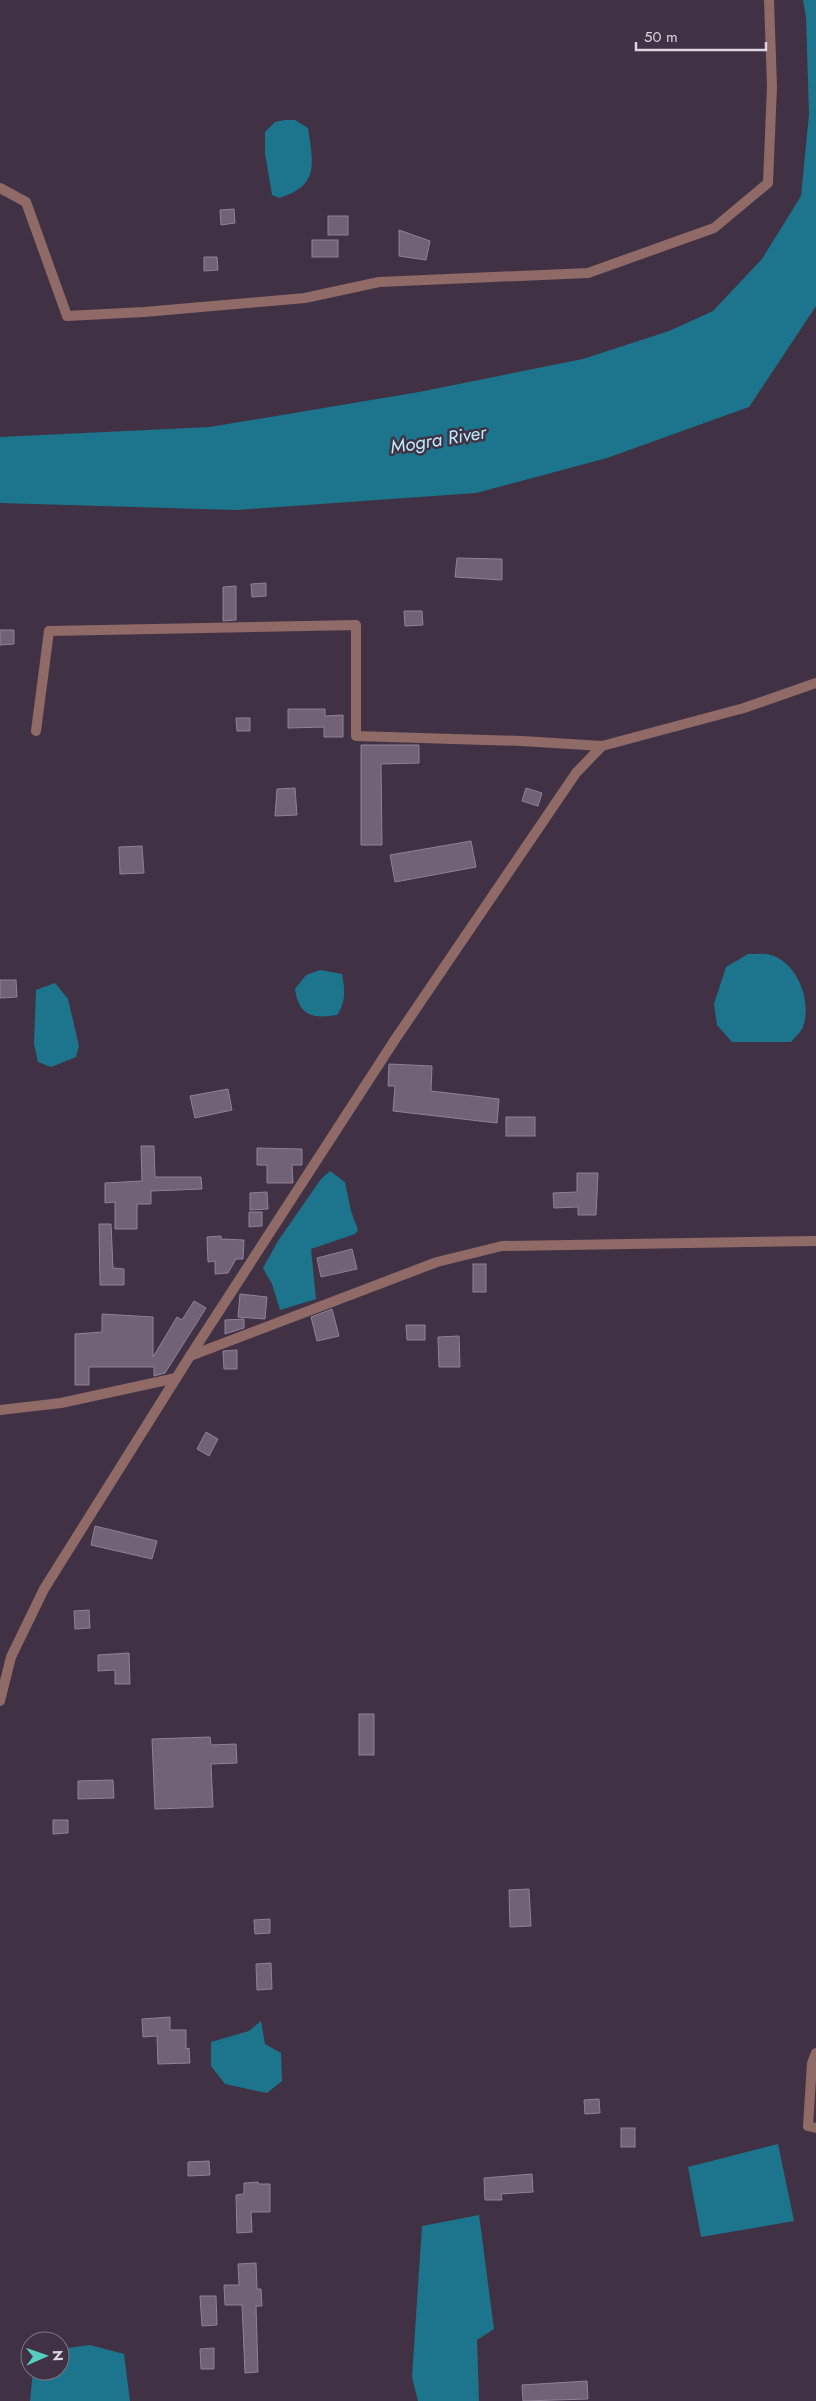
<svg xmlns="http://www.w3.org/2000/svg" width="816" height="2401" font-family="Jost,sans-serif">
<rect width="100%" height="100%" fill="#403244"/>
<g fill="#1c758c">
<path d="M803,0H816V306L749,407L607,458L476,493L236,510L0,503V437L210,427L419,392L583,359L669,331L713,311L762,259L801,196L809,114L806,17Z"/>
<path d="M285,120H295L308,128C313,163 320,186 279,198L272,195L265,153V132L275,122Z"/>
<path d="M748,954C755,954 764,953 771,955C798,963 812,1002 803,1027C801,1032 795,1037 791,1042H732L717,1025L714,1004L726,967Z"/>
<path d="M320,970L342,974C345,989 346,1002 337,1015C312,1019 299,1016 295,989L306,975Z"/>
<path d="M55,983L68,999L79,1046L76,1057L51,1067L38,1062L34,1044L36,990Z"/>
<path d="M330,1171L345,1182L351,1211L358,1230L355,1234L311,1249L316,1299L280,1310L272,1284L263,1268L278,1241L321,1179Z"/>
<path d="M261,2021L265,2044L281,2053L282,2081L267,2093L225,2084L211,2066V2042L249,2031Z"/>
<path d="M778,2144L794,2221L701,2237L688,2167Z"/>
<path d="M479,2215L494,2329L477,2340L479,2401H418L412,2377L422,2226Z"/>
<path d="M90,2345L124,2354L130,2401H30L33,2371H60V2349Z"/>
</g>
<g fill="#716276" stroke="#918196">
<path d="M234,209L235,223L221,225L220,210Z"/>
<rect x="328" y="216" width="20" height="19"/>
<path d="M399,230L430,241L426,260L399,256Z"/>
<rect x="312" y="240" width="26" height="17"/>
<path d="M204,257H217L218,270L204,271Z"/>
<path d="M457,558L502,559V580L455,577Z"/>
<path d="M266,583V596L252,597L251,584Z"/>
<path d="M236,586V620L223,621V587Z"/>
<path d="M404,611H422L423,625L405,626Z"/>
<path d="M0,630H14V644L0,645Z"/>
<path d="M288,709H325V716L343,715V737H324V727L288,728Z"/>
<path d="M236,718H250V731H237Z"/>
<path d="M361,745H419V763L381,764L382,845H361Z"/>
<path d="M295,788L297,815L275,816L277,789Z"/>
<path d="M526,788L542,793L538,806L522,801Z"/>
<path d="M471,841L476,867L395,882L390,855Z"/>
<path d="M142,846L144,873L120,874L119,847Z"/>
<path d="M0,980H16L17,997L0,998Z"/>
<path d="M389,1064L432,1066L431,1091L499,1099L497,1123L393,1111L395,1086H388Z"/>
<path d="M228,1089L232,1110L195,1118L190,1096Z"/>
<rect x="506" y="1117" width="29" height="19"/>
<path d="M141,1146H154L155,1177H201L202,1189L151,1191V1204H137V1229H115V1202L105,1203V1183L142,1181Z"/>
<path d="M257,1148L302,1149V1165H292L293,1183H267V1165H257Z"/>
<path d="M577,1173H598L596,1215H578V1207L554,1208L553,1193L577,1192Z"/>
<path d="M267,1192L268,1209L250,1210V1193Z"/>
<path d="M249,1212H262V1226L249,1227Z"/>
<path d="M99,1224H111L113,1268L124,1269V1285H100Z"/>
<path d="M221,1236V1239L244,1240L243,1259H236L228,1273L215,1274V1261L208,1262L207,1237Z"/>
<path d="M352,1249L357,1269L321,1277L317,1258Z"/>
<rect x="473" y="1264" width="13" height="28"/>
<path d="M240,1294L267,1297L265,1319L238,1317Z"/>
<path d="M194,1301L206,1308L165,1373L154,1376V1367H89V1385H75V1334L102,1332V1314L153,1317V1357L177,1317L182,1320Z"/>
<path d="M332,1309L339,1336L317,1341L311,1317Z"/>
<path d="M244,1319V1328L225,1334V1320Z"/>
<path d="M406,1325H425V1340H407Z"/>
<path d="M459,1336L460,1367H439L438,1337Z"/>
<path d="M237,1350V1369H224L223,1351Z"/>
<path d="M206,1432L218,1439L209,1456L197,1449Z"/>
<path d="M95,1526L157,1541L152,1559L91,1545Z"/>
<path d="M89,1610L90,1628L75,1629L74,1611Z"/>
<path d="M129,1653L130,1684H115V1670L98,1671V1655Z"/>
<rect x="359" y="1714" width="15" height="41"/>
<path d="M210,1737L211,1745L236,1744L237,1763L211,1764L213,1807L155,1809L152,1739Z"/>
<path d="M113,1780L114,1798L78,1799V1781Z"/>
<path d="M53,1820H68V1833L53,1834Z"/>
<path d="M529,1889L531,1926L510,1927L509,1890Z"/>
<path d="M270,1919V1933L255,1934L254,1920Z"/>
<path d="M271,1963L272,1989L257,1990L256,1964Z"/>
<path d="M170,2017V2030H186V2049L189,2048L190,2063L158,2064L157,2036L143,2037L142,2019Z"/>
<path d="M599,2099L600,2113L585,2114L584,2100Z"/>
<rect x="621" y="2128" width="14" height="19"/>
<path d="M209,2161L210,2175L188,2176V2162Z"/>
<path d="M532,2174L533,2192L501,2194L502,2200H485L484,2178Z"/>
<path d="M258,2182L259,2184H270V2212H251L252,2232L237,2233L236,2195L244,2194V2183Z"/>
<path d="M256,2263L257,2289H261L262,2306H256L258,2372L245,2373L242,2305H225L224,2285H239L238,2264Z"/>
<path d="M200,2296H216L217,2325L202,2326Z"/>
<path d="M214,2348V2369H201L200,2349Z"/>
<path d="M587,2381L588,2399L523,2401L522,2385Z"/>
</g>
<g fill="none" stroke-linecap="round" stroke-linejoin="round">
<g stroke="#8f6a67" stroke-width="10">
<path d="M0,188L26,202L67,316L144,312L305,298L379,282L588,273L714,228L768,183L772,86L769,0"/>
<path d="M36,731L49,631L356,625V736L522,741L602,746"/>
<path d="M190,1356L437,1262L502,1246L816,1241"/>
<path d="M816,2053L812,2063L808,2126L816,2128"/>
</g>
<g stroke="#8f6a67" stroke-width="10">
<path d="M0,1410L61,1403L176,1378"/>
<path d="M0,1701L11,1657L44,1589L190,1356L394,1041L576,773L602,746L744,708L816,683"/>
</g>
</g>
<g text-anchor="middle" stroke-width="5" stroke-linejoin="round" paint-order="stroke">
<g font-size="19" font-style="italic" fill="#baebfc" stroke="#403244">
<text transform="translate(438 439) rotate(-9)" y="7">Mogra River</text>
</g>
</g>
<g transform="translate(45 2356) rotate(88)"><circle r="24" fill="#403244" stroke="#7f7382"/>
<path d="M0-4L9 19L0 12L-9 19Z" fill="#56cec2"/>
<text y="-8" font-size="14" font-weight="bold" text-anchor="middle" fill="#ddd4e0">N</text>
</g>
<path d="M636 42v8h130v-8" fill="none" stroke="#ddd4e0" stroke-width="2.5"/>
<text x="644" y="42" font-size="15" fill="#ddd4e0" stroke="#403244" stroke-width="4" paint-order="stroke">50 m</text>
</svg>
